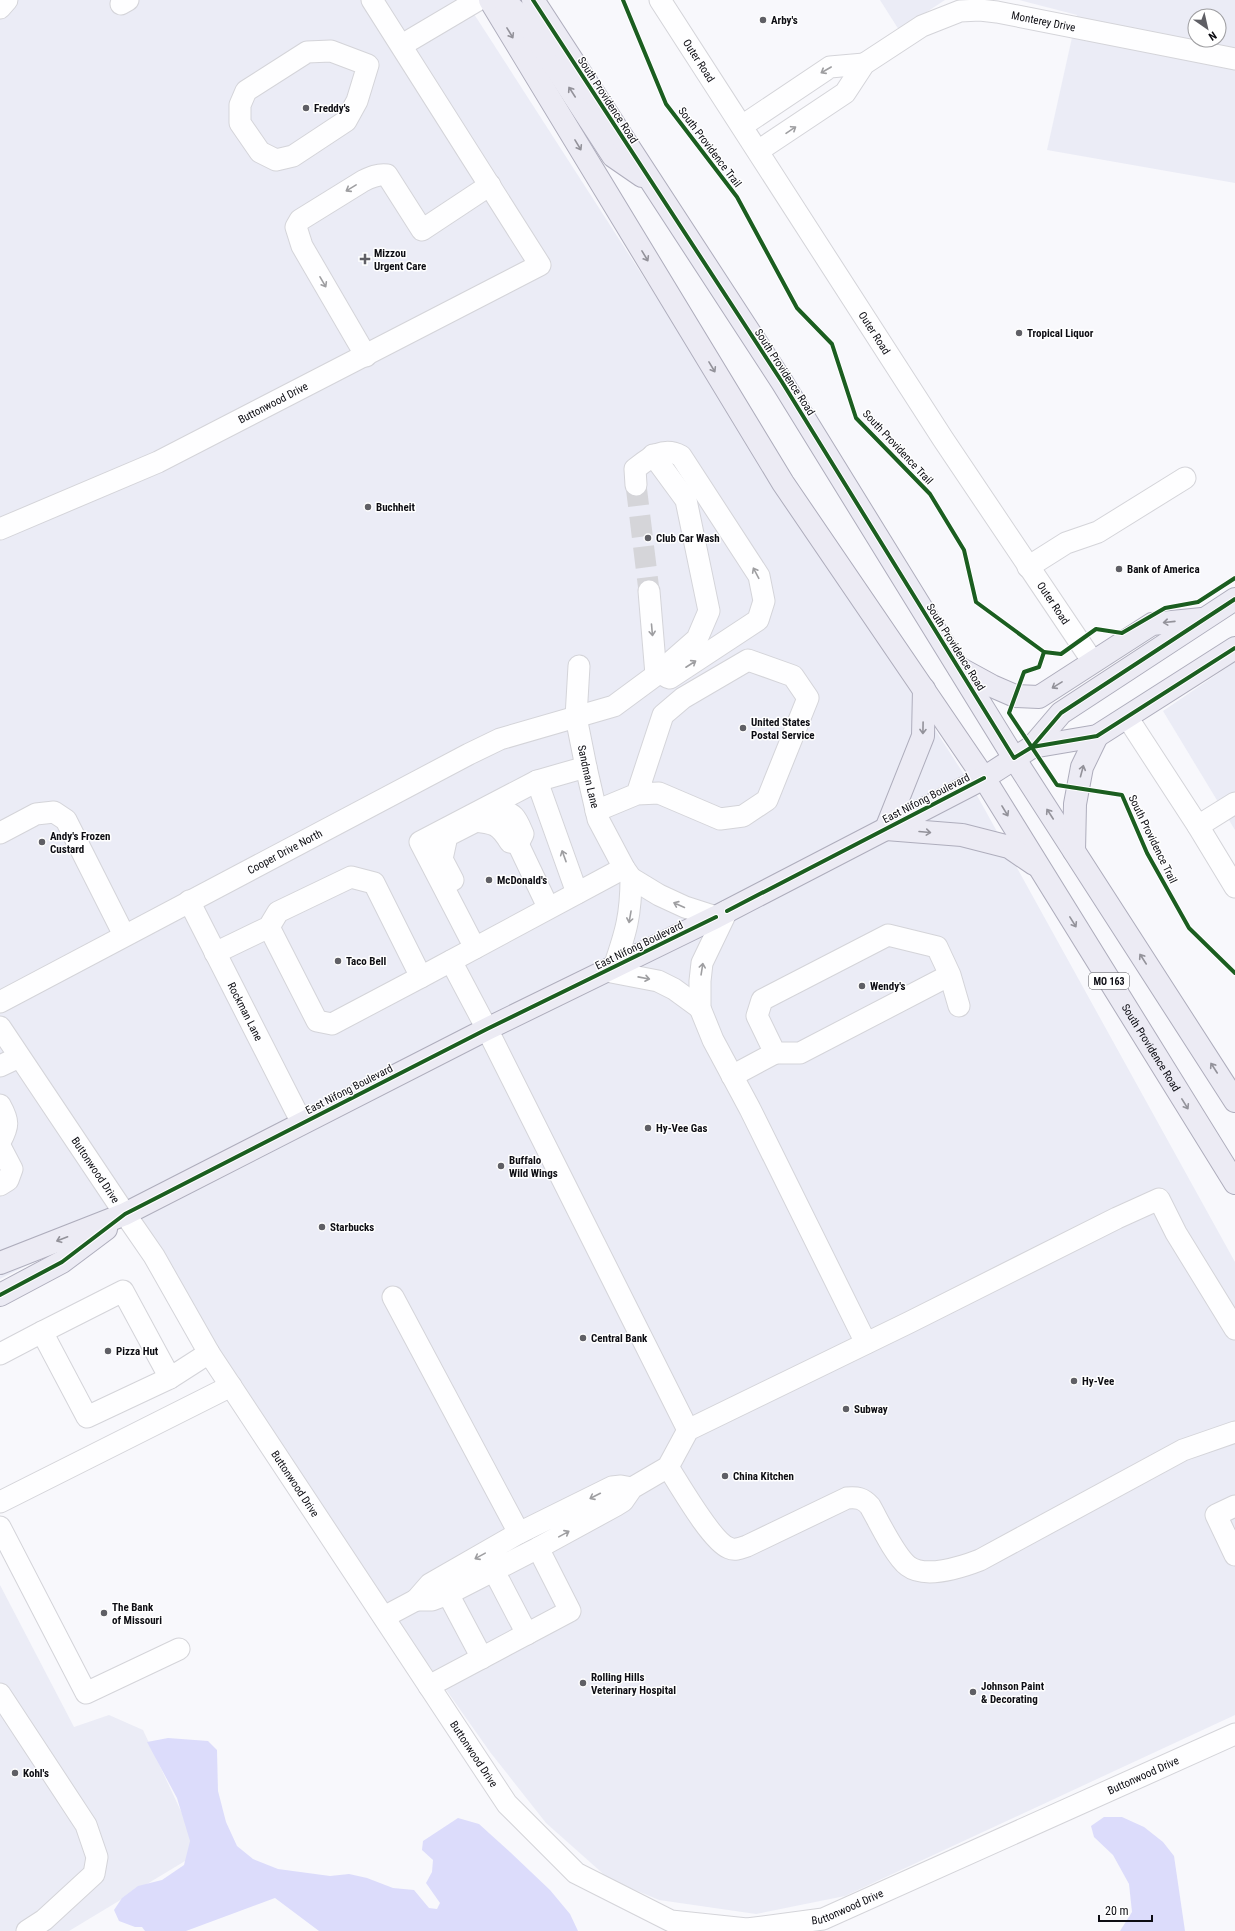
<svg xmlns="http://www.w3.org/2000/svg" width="1235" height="1931" font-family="'Roboto Condensed',sans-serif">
<rect width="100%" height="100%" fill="#f8f8fc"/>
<g fill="#ebecf6" fill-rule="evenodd">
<path d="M0,0H465L974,790L1235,1262V1715L845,1896L756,1914L659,1900L609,1879L546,1823L490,1752L232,1386L128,1215L0,1279Z"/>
<path d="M880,0H945L899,30Z"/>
<path d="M1019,0H1235V183L1047,150L1077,15ZM1195,16H1219V40H1195Z"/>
<path d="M1235,662V830L1163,711Z"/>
<path d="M0,1585L74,1727L109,1715L143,1730L200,1852L69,1931H0Z"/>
</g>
<g fill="#dcdcfb">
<path d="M168,1738L208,1741L217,1750L218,1791L226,1822L237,1846L253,1859L278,1869L330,1876L349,1874L367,1878L393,1888L414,1890L429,1908L437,1909L440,1903L426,1883L432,1872L433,1860L422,1850L423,1841L458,1818L479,1824L510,1852L550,1890L570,1914L578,1931H319L275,1898L186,1931H145L142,1927H135L119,1921L114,1910L122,1898L138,1886L162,1880L184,1865L190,1841L177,1798L147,1742Z"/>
<path d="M1104,1817H1122L1144,1827L1163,1842L1174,1856L1185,1931H1120L1132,1912L1129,1884L1113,1855L1094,1837L1091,1826Z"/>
</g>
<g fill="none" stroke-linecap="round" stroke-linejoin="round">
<path stroke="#d5d5d9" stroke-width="21" stroke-dasharray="21 10" stroke-linecap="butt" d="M636,485L649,591"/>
<defs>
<g id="minor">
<path id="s1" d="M660,0L943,439L1093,662"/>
<path d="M121,4L128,0"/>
<path d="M0,8L7,0"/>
<path d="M402,45L478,0"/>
<path d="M331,51L368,65L357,101L346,121L293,156L276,160L260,152L240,123V105L246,91L307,52Z"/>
<path d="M742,126L830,67L864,64"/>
<path id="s2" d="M758,151L845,93L864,64L922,26L960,11L980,10L997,12L1235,59"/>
<path d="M366,356L302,246L296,227L300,220L363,181C371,177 378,174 387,175L422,230L490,185"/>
<path d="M636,485L635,469C649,458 663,446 681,456L759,576L764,601L758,620L670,678L667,677"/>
<path id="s3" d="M0,529L158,462L540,265L372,0"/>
<path d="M1028,567L1066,543L1098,532L1185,478"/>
<path d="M649,591L656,675"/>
<path id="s4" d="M579,666L576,717L586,767L598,819L624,868L631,878L659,895L685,907L716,917"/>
<path d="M1127,717L1198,826L1235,887"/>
<path d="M537,781L577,893"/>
<path d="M596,811L637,794L659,793L720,819L743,816L767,800L808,698L793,676L748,660L683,698L663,715L637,794"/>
<path d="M474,821C494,823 499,824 510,842L518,844L548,907"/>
<path d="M1198,826L1235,803"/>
<path d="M0,833L36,814L54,812L66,820L124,935"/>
<path d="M453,880L442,859L447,836L498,810C515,812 517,820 523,834L518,844"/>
<path id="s5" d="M189,901L302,1123"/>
<path d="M727,911L702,963L700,981V1008L713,1040L750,1109L866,1343"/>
<path d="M475,948L420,842L537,781L586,767"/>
<path d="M215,953L269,927L278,912L351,877L374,883L421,977L332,1024L317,1021L269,927"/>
<path d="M451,961L487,1029L688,1430"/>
<path d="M614,967C626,932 631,915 631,878"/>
<path d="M606,971L658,981L674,989L700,1008"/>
<path d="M950,975L800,1053H775L757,1016L762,1000L888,935L937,947L950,975L959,1006"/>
<path d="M421,977L624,868"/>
<path id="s6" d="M0,1002L469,754L500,739L614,706L656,675L697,639L709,611L686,500L653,455"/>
<path id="s7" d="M0,1027L125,1214L154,1256L209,1353L507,1804L576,1873L671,1921L747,1929L823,1919L1235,1734"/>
<path d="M0,1066L19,1057"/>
<path d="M732,1076L775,1053"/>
<path d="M0,1105C9,1121 9,1126 0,1142"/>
<path d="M0,1146L12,1169L8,1180L0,1185"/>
<path d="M393,1297L519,1533"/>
<path d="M42,1332L123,1291L170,1378L209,1353"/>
<path d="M0,1354L42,1332L87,1417L170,1378"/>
<path d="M668,1467C679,1484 712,1542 729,1548C735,1551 741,1548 747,1546L847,1498C857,1497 863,1498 870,1506C879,1522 895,1556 908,1566C925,1579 962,1567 980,1560L1183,1450L1235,1432"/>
<path d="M632,1488L621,1486L612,1487L519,1533L430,1584L416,1600H432L448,1594L538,1548L615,1506L623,1501L632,1488L668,1467L688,1430L910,1322L1117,1218L1159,1199L1176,1233L1235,1329"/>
<path d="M0,1502L231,1386"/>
<path d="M1235,1506L1216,1515L1235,1555"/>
<path d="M0,1527L86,1693L179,1649"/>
<path d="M494,1571L527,1634"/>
<path d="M448,1594L482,1658"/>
<path d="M384,1617L416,1600"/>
<path d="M429,1686L570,1611L538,1548"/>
<path d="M0,1694L86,1825L97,1857L94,1874L44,1920L27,1931"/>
</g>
<g id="major">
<path id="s8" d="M490,0L783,483L984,778L1235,1183"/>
<path d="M504,0L526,22L613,156L642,176"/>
<path d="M533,0L782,382L1014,758L1235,1101"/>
<path d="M959,668L992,686L1015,696L1039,697L1152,624L1202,619"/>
<path d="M924,689L923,736L886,829L962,835L1009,847L1034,864"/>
<path d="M1032,747L1097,736L1235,648"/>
<path d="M1074,851L1075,804L1082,767L1097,736"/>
<path d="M0,1263L125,1214L487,1029L716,917L984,778L1032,747L1061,713L1235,599"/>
<path d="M0,1295L62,1262L106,1229"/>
</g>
</defs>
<use href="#minor" stroke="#d4d4d9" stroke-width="23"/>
<use href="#major" stroke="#aeadbc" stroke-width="24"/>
<use href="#minor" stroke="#fefeff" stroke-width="21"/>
<use href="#major" stroke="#ecebf4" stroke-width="22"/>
<defs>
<g id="cycleway">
<path d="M533,0L782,382L1014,758L1032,747L1061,713L1235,599"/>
<path d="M623,0L666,104L737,197L797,308L832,344L856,418L930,494L964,550L976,602L1044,652L1039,667L1024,672L1009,713L1057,785L1122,795L1147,853L1189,928L1235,973"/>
<path d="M1044,652L1061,654L1096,629L1122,633L1165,608L1198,602L1235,578"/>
<path d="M1032,747L1097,736L1235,648"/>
<path d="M727,911L984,778"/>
<path d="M0,1295L62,1262L125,1214L487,1029L716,917"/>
</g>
</defs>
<use href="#cycleway" stroke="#fff" stroke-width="6"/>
<use href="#cycleway" stroke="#1b5e20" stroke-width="4"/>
</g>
<defs><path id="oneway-shaft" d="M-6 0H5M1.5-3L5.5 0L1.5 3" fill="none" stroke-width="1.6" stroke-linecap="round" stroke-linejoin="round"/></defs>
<g stroke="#93929a">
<use href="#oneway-shaft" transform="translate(510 33) rotate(59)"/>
<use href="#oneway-shaft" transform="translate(572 92) rotate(-123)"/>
<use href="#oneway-shaft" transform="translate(578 145) rotate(59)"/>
<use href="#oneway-shaft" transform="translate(645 256) rotate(59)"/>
<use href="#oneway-shaft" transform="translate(712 367) rotate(59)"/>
<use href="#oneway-shaft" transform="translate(1169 622) rotate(174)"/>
<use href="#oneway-shaft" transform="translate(1057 685) rotate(148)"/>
<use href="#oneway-shaft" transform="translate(923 728) rotate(91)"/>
<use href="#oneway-shaft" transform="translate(1082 771) rotate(-75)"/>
<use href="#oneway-shaft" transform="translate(1005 811) rotate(59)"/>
<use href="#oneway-shaft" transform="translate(1050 814) rotate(-123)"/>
<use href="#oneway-shaft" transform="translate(925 832) rotate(5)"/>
<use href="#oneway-shaft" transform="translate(1073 922) rotate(58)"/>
<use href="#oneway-shaft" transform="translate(1143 959) rotate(-123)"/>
<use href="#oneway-shaft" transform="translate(1214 1068) rotate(-123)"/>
<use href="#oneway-shaft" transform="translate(1185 1104) rotate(58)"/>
<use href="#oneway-shaft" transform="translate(62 1239) rotate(159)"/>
</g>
<g stroke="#9e9ea1">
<use href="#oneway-shaft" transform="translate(826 70) rotate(150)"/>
<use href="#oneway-shaft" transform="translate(791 130) rotate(-34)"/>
<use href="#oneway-shaft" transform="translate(351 188) rotate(149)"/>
<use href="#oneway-shaft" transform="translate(323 282) rotate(60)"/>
<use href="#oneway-shaft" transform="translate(756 573) rotate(-118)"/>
<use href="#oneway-shaft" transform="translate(652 630) rotate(85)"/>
<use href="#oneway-shaft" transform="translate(691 664) rotate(-33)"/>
<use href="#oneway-shaft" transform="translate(564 856) rotate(-110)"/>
<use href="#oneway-shaft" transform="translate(679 905) rotate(-156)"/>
<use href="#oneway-shaft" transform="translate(630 917) rotate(100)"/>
<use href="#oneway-shaft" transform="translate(702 969) rotate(-81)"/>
<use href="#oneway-shaft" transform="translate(644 978) rotate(11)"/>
<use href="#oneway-shaft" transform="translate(595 1496) rotate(153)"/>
<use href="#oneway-shaft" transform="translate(564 1534) rotate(-29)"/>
<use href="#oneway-shaft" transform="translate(480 1556) rotate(151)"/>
</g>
<g fill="#5f5f65" stroke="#fff" stroke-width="1.5">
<circle cx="763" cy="20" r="4"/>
<circle cx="306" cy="108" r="4"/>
<path d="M363 253h4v4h4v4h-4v4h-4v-4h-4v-4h4z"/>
<circle cx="1019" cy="333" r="4"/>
<circle cx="368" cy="507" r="4"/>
<circle cx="648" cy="538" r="4"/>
<circle cx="1119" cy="569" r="4"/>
<circle cx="743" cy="728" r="4"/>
<circle cx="42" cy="842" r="4"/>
<circle cx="489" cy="880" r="4"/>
<circle cx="338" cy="961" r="4"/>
<circle cx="862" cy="986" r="4"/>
<circle cx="648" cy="1128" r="4"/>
<circle cx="501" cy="1166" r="4"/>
<circle cx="322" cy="1227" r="4"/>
<circle cx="583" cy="1338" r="4"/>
<circle cx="108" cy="1351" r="4"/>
<circle cx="1074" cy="1381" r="4"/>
<circle cx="846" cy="1409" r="4"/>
<circle cx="725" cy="1476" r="4"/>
<circle cx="104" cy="1613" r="4"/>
<circle cx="583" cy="1683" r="4"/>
<circle cx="973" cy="1692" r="4"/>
<circle cx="15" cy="1773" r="4"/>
</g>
<g text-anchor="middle" stroke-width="3" stroke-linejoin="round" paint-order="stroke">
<rect fill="#fff" stroke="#56565a" stroke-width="1" x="1089" y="973" width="40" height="16" rx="3"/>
<g font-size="10" font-weight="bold" fill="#0d0d13">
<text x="1109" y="985">MO 163</text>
</g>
<g font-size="11" font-weight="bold" fill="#0d0d13" stroke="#fff" text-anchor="start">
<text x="771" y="24">Arby's</text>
<text x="314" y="112">Freddy's</text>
<text x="374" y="257">Mizzou<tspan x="374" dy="13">Urgent Care</tspan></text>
<text x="1027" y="337">Tropical Liquor</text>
<text x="376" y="511">Buchheit</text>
<text x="656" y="542">Club Car Wash</text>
<text x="1127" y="573">Bank of America</text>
<text x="751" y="726">United States<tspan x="751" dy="13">Postal Service</tspan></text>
<text x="50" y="840">Andy's Frozen<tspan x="50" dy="13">Custard</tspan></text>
<text x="497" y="884">McDonald's</text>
<text x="346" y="965">Taco Bell</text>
<text x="870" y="990">Wendy's</text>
<text x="656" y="1132">Hy-Vee Gas</text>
<text x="509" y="1164">Buffalo<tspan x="509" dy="13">Wild Wings</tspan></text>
<text x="330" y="1231">Starbucks</text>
<text x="591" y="1342">Central Bank</text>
<text x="116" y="1355">Pizza Hut</text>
<text x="1082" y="1385">Hy-Vee</text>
<text x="854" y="1413">Subway</text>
<text x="733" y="1480">China Kitchen</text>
<text x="112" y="1611">The Bank<tspan x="112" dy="13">of Missouri</tspan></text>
<text x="591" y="1681">Rolling Hills<tspan x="591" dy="13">Veterinary Hospital</tspan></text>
<text x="981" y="1690">Johnson Paint<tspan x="981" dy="13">&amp; Decorating</tspan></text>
<text x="23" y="1777">Kohl's</text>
</g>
<g font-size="11" fill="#0d0d13" stroke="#fff">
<text dy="4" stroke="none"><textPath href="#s2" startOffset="334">Monterey Drive</textPath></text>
<text dy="4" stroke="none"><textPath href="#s1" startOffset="72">Outer Road</textPath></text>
<text transform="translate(608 100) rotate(57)" y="4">South Providence Road</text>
<text transform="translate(710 147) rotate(53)" y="4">South Providence Trail</text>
<text dy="4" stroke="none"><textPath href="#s1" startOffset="396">Outer Road</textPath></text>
<text transform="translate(785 372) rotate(57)" y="4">South Providence Road</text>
<text dy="4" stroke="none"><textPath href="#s3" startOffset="301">Buttonwood Drive</textPath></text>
<text transform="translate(898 447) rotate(47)" y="4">South Providence Trail</text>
<text dy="4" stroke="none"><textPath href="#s1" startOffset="720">Outer Road</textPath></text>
<text transform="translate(956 647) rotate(58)" y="4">South Providence Road</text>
<text dy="4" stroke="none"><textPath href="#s4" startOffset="112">Sandman Lane</textPath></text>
<text transform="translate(926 798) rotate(-27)" y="4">East Nifong Boulevard</text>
<text transform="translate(1153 839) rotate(64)" y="4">South Providence Trail</text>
<text dy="4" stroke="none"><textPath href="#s6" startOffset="322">Cooper Drive North</textPath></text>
<text transform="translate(639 945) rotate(-26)" y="4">East Nifong Boulevard</text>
<text dy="4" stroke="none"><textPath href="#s5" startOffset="124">Rockman Lane</textPath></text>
<text dy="4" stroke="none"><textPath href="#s8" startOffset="1239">South Providence Road</textPath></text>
<text transform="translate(349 1089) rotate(-27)" y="4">East Nifong Boulevard</text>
<text dy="4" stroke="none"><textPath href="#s7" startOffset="172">Buttonwood Drive</textPath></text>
<text dy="4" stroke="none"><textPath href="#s7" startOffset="544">Buttonwood Drive</textPath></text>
<text dy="4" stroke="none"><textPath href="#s7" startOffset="868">Buttonwood Drive</textPath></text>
<text dy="4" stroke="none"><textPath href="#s7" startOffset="1636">Buttonwood Drive</textPath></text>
<text dy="4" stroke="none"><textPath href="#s7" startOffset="1312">Buttonwood Drive</textPath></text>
</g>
</g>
<g transform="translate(1207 28) rotate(146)"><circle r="19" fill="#ffffff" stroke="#9e9ea1"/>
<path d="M0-3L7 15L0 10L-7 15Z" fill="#5f5f65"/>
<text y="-6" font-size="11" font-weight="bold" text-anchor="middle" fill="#0d0d13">N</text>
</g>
<path d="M1099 1915v6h53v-6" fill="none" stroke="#0d0d13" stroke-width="2"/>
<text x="1105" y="1915" font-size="12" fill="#0d0d13" stroke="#ffffff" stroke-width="3" paint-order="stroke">20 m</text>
</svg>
